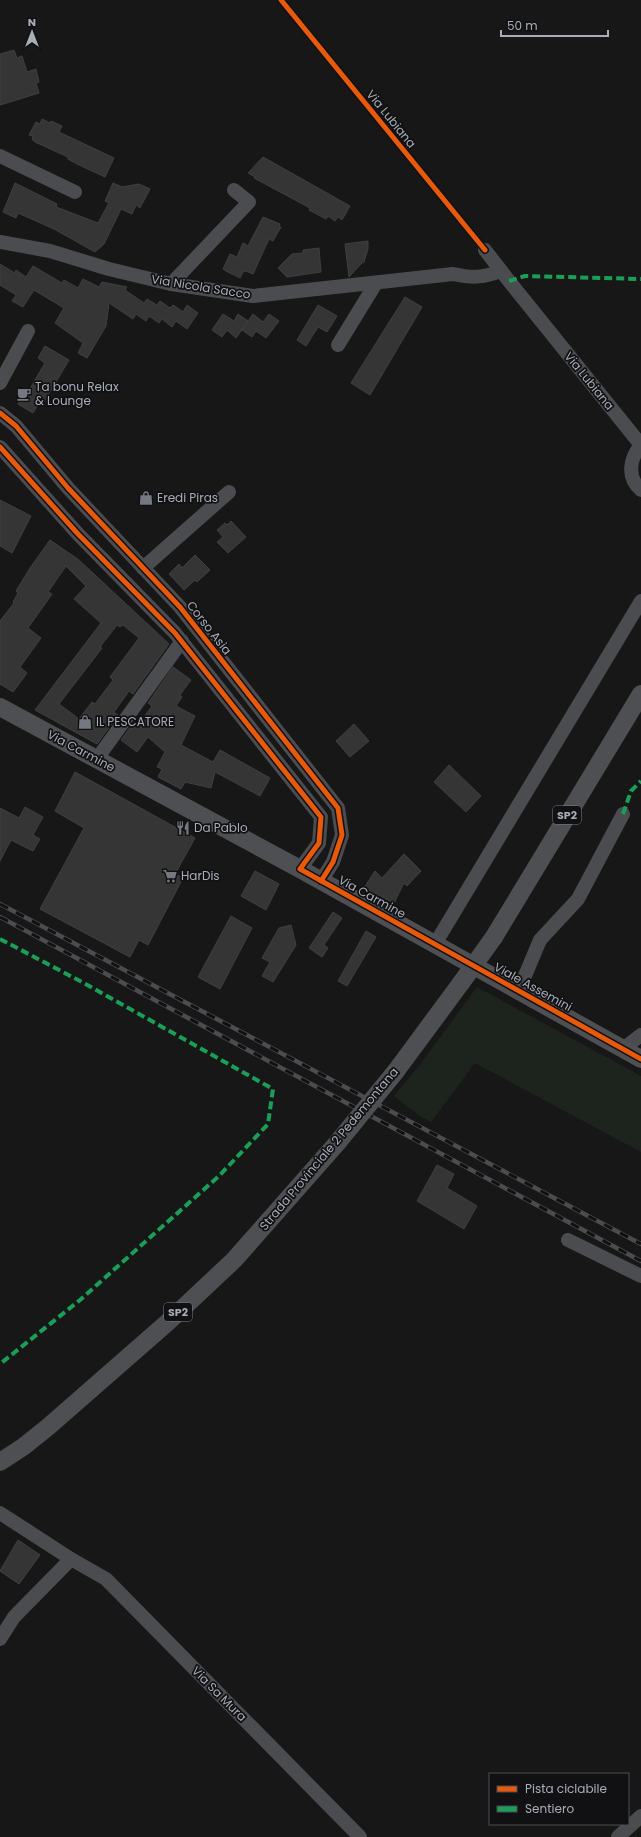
<svg xmlns="http://www.w3.org/2000/svg" width="641" height="1837" font-family="Poppins,sans-serif">
<rect width="100%" height="100%" fill="#171717"/>
<path fill="#1d241e" d="M477,987L641,1076V1152L475,1063L431,1122L417,1114L394,1096L422,1062Z"/>
<g fill="#353536" stroke="#3f4043" fill-rule="evenodd">
<path d="M14,50L17,58L22,56L27,72L36,69L39,82L36,83L39,93L0,105V54Z"/>
<path d="M42,119L50,123L51,121L62,126L59,132L114,158L105,177L77,164L68,159V157L35,142L32,139L33,136L29,135L36,122L40,124Z"/>
<path d="M263,157L350,206L342,220L338,217L335,221L328,216L326,219L309,210L310,208L254,178L255,177L248,173Z"/>
<path d="M15,183L57,204L56,207L98,223L109,203L105,201L113,183L122,187L139,184L150,189L140,208L136,205L132,214L121,209L104,244L95,252L54,229L18,213L16,218L3,212Z"/>
<path d="M263,217L280,224L279,227H281L273,241L269,239L253,274L246,271L243,272L240,278L226,271L223,269L230,254L237,257L243,243L248,246Z"/>
<path d="M368,241V249L364,262L362,263L349,277L345,244Z"/>
<path d="M319,248L321,272L287,277L278,268L292,254L303,253V250Z"/>
<path d="M0,264L15,273L16,270L26,277L33,266L62,283L64,280L78,288L83,279L99,287L102,282L127,287L125,290L144,303L147,299L157,305L160,301L170,308L173,305L183,312L187,305L198,313L187,329L176,321L172,327L162,319L159,323L149,316L146,321L136,314L133,319L109,303L106,326L87,358L78,353L83,343L55,323L64,308L34,290L23,307L12,301L16,295L0,285Z"/>
<path d="M405,297L422,307L370,395L351,383Z"/>
<path d="M318,305L337,316L327,332L318,327L306,346L297,340Z"/>
<path d="M223,314L234,321L238,314L248,321L236,338L227,330L222,337L212,330Z"/>
<path d="M253,314L263,322L269,314L279,321L266,338L256,331L252,337L242,330Z"/>
<path d="M45,346L69,360L44,402L41,400L33,413L18,404L26,391L28,392L45,363L38,358Z"/>
<path d="M0,500L31,516L12,553L0,546Z"/>
<path d="M231,521L246,537L228,553L217,542L223,537L217,530L225,523L227,525Z"/>
<path d="M50,540L79,560L169,644L133,694L129,691L114,712L118,715L97,744L35,710L101,623L74,599L86,586L66,566L48,592L52,594L28,628L41,638L20,667L27,673L13,692L0,684V621L14,603L13,602L18,593L16,591L30,568ZM117,625L120,627L123,625L139,638L110,677L113,680L95,704L92,702L79,719L59,704L102,648L100,647Z"/>
<path d="M195,555L210,570L197,582L195,580L184,590L169,574L179,564L182,568Z"/>
<path d="M173,667L191,680L180,695L182,697L176,706L195,716L181,745L213,762L220,750L270,778L260,796L215,772L211,788L185,782L181,789L158,777L162,769L157,767L165,752L148,737L137,752L121,740L132,725L136,728L152,706L148,703Z"/>
<path d="M354,724L369,741L350,757L336,741Z"/>
<path d="M449,765L481,796L466,812L434,782Z"/>
<path d="M75,772L195,838L175,874L183,878L148,945L139,940L130,957L40,909L84,828L55,811Z"/>
<path d="M25,807L43,817L33,835L40,839L33,851L11,840L0,861V808L19,818Z"/>
<path d="M404,854L421,871L407,886L404,883L394,903L364,888L375,871L382,878Z"/>
<path d="M255,871L279,884L266,910L241,896Z"/>
<path d="M333,912L342,918L324,945L328,948L322,957L309,948Z"/>
<path d="M231,916L252,928L220,989L198,977Z"/>
<path d="M291,925L296,945L273,982L262,976L270,962L262,958L279,928Z"/>
<path d="M366,931L376,937L347,986L338,981Z"/>
<path d="M437,1165L454,1174L447,1188L477,1206L464,1229L417,1201Z"/>
<path d="M18,1540L40,1555L19,1584L0,1571Z"/>
</g>
<g fill="none" stroke-linecap="round" stroke-linejoin="round">
<g stroke="#4b4c50" stroke-width="14">
<path d="M0,156L75,192"/>
<path d="M0,242L50,251L109,269L171,284L253,296L453,274C472,278 482,278 501,271"/>
<path d="M485,250L509,281L641,445"/>
<path d="M171,284L249,202L234,190"/>
<path d="M338,345L376,283"/>
<path d="M0,383L28,331"/>
<path d="M0,413L16,426L68,488L180,607L338,808L342,835L333,862L321,881"/>
<path d="M641,445C630,458 626,477 641,490"/>
<path d="M0,447L78,534L175,633L321,817L319,843L300,869"/>
<path d="M143,568L229,492"/>
<path d="M96,760L182,641"/>
<path d="M435,944L641,601"/>
<path d="M519,990L540,940L578,899L623,814"/>
<path d="M623,1049L641,1035"/>
<path d="M568,1240L641,1276"/>
<path d="M0,1513L71,1559L14,1617L0,1639"/>
<path d="M71,1559L106,1579L360,1837"/>
<path d="M618,1837L641,1816"/>
</g>
<g stroke="#4d4f52" stroke-width="18">
<path d="M0,707L300,869L641,1059"/>
<path d="M494,937L641,694"/>
<path d="M396,1071L461,983"/>
<path d="M0,1462L23,1447L48,1427L168,1322L234,1260L338,1142"/>
</g>
<defs>
<g id="rail">
<path d="M0,904L641,1244"/>
<path d="M0,917L641,1261"/>
</g>
</defs>
<use href="#rail" stroke="#4b4c4f" stroke-width="4.5"/>
<use href="#rail" stroke="#111113" stroke-width="3" stroke-dasharray="9" stroke-linecap="butt"/>
<g stroke="#4d4f52" stroke-width="18">
<path d="M461,983L494,937"/>
<path d="M338,1142L396,1071"/>
</g>
<g stroke="#1a9f57" stroke-width="4" stroke-dasharray="8 4" stroke-linecap="butt">
<path d="M509,281L525,276L641,279"/>
<path d="M623,814L631,791L641,781"/>
<path d="M0,939L82,982L273,1089L268,1124L219,1176L80,1300L0,1364"/>
</g>
<defs>
<g id="cycleway">
<path d="M281,0L485,250"/>
<path d="M0,413L16,426L68,488L180,607L338,808L342,835L333,862L321,881"/>
<path d="M0,447L78,534L175,633L321,817L319,843L300,869L641,1059"/>
</g>
</defs>
<use href="#cycleway" stroke="#111113" stroke-width="8"/>
<use href="#cycleway" stroke="#e8590c" stroke-width="5"/>
</g>
<defs>
<symbol id="cafe-bare" viewBox="-9 -9 18 18"><path d="M-5.5-4.5H6V0H3Q3 3.5 0 3.5H-2.5Q-5.5 3.5-5.5 0ZM3-3.2v2h1.7v-2ZM-6 4.5H4V6H-6Z" fill="#757880" stroke="#111113" stroke-width="2.5" paint-order="stroke"/></symbol>
<symbol id="shop-bare" viewBox="-9 -9 18 18"><path d="M-5-2.5h2.3a2.7 3.5 0 0 1 5.4 0H5L5.5 6h-11ZM-1.5-2.5h3a1.5 2.3 0 0 0-3 0Z" fill="#757880" stroke="#111113" stroke-width="2.5" paint-order="stroke"/></symbol>
<symbol id="restaurant-bare" viewBox="-9 -9 18 18"><path d="M-5-6h1v4h1v-4h1v4h1v-4h1v5L-1.5 .5V6h-2V.5L-5-1ZM5-6V6H3V1.5H1.5Q1.5-4 5-6Z" fill="#757880" stroke="#111113" stroke-width="2.5" paint-order="stroke"/></symbol>
<symbol id="supermarket-bare" viewBox="-9 -9 18 18"><path d="M-6-5.5h2.5l.6 2H6L4.5 2H-2.5L-4.4-4H-6ZM-1.5 3.2a1.3 1.3 0 1 0 .1 0ZM3 3.2a1.3 1.3 0 1 0 .1 0Z" fill="#757880" stroke="#111113" stroke-width="2.5" paint-order="stroke"/></symbol>
</defs>
<g fill-rule="evenodd">
<use href="#cafe-bare" x="14" y="384" width="20" height="20"/>
<use href="#shop-bare" x="136" y="488" width="20" height="20"/>
<use href="#shop-bare" x="75" y="712" width="20" height="20"/>
<use href="#restaurant-bare" x="173" y="818" width="20" height="20"/>
<use href="#supermarket-bare" x="160" y="866" width="20" height="20"/>
</g>
<g text-anchor="middle" stroke-width="3.5" stroke-linejoin="round" paint-order="stroke">
<g fill="#111113" stroke="#7b7e86" stroke-width="1">
<rect x="553" y="806" width="28" height="18" rx="3"/>
<rect x="164" y="1303" width="28" height="18" rx="3"/>
</g>
<g font-size="11" font-weight="bold" fill="#a8adb8">
<text x="567" y="819">SP2</text>
<text x="178" y="1316">SP2</text>
</g>
<g font-size="12" fill="#a8adb8" stroke="#111113">
<text transform="translate(391 119) rotate(51)" y="4">Via Lubiana</text>
<text transform="translate(201 287) rotate(9)" y="4">Via Nicola Sacco</text>
<text transform="translate(589 381) rotate(51)" y="4">Via Lubiana</text>
<text transform="translate(209 628) rotate(52)" y="4">Corso Asia</text>
<text transform="translate(81 751) rotate(28)" y="4">Via Carmine</text>
<text transform="translate(372 897) rotate(29)" y="4">Via Carmine</text>
<text transform="translate(533 987) rotate(29)" y="4">Viale Assemini</text>
<text transform="translate(329 1149) rotate(-50)" y="4">Strada Provinciale 2 Pedemontana</text>
<text transform="translate(219 1694) rotate(45)" y="4">Via Sa Mura</text>
</g>
<g font-size="12" fill="#a8adb8" stroke="#111113" text-anchor="start">
<text x="35" y="391">Ta bonu Relax<tspan x="35" dy="14">&amp; Lounge</tspan></text>
<text x="157" y="502">Eredi Piras</text>
<text x="96" y="726">IL PESCATORE</text>
<text x="194" y="832">Da Pablo</text>
<text x="181" y="880">HarDis</text>
</g>
</g>
<rect x="489" y="1773" width="140" height="52" fill="#111113" stroke="#4d4f55"/>
<rect x="497" y="1786" width="20" height="6" fill="#e8590c" stroke="#4d4f55"/>
<text x="525" y="1793" font-size="12" fill="#a8adb8">Pista ciclabile</text>
<rect x="497" y="1806" width="20" height="6" fill="#1a9f57" stroke="#4d4f55"/>
<text x="525" y="1813" font-size="12" fill="#a8adb8">Sentiero</text>
<g transform="translate(32 32)" stroke="#111113" stroke-width="3" paint-order="stroke">
<path d="M0-3L7 15L0 10L-7 15Z" fill="#a8adb8"/>
<text y="-6" font-size="11" font-weight="bold" text-anchor="middle" fill="#a8adb8">N</text>
</g>
<path d="M501 30v6h107v-6" fill="none" stroke="#a8adb8" stroke-width="2"/>
<text x="507" y="30" font-size="12" fill="#a8adb8" stroke="#111113" stroke-width="3" paint-order="stroke">50 m</text>
</svg>
